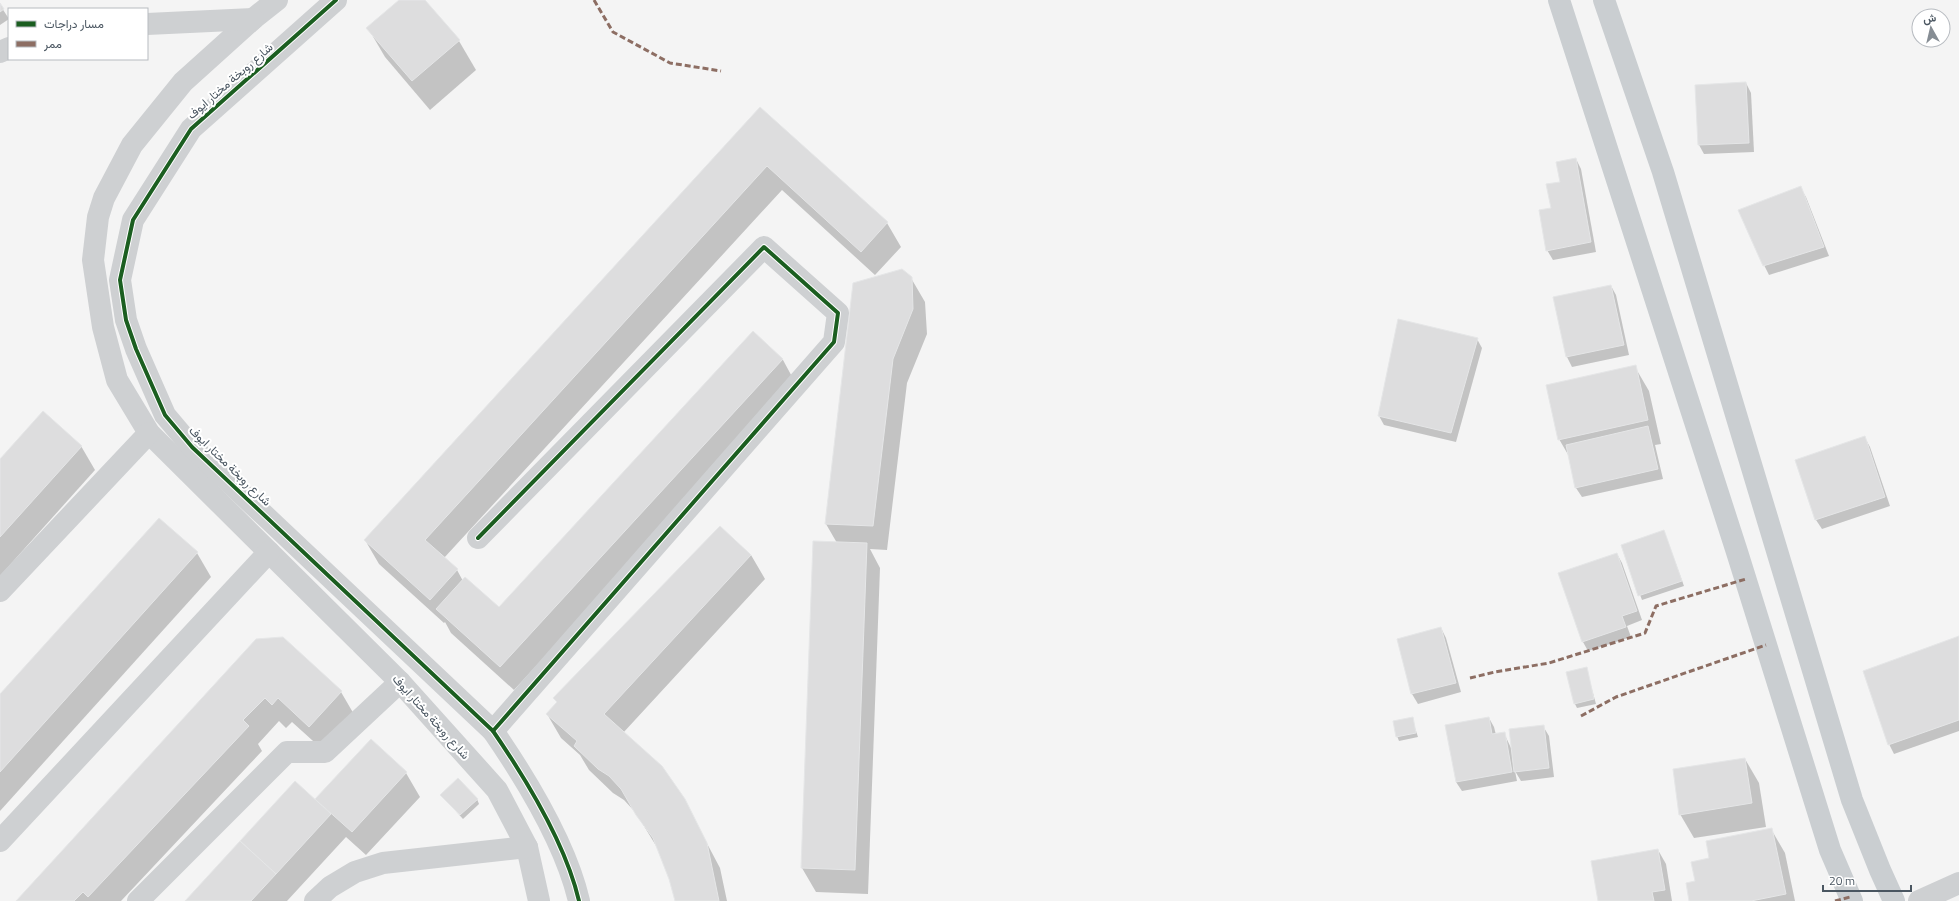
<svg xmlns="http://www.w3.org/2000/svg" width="1959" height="901" font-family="'Titillium Web',Vazirmatn,sans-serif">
<rect width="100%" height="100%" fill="#f4f4f4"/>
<g fill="#0003">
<path d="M401,0H424L459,41L476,70L430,110L385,57L368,28Z"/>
<path d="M0,5L9,19L0,25Z"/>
<path d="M1746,83L1751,93L1754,152L1704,154L1699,145Z"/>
<path d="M760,109L887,223L901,247L875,275L782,190L444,558L457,570L463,581L499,609L753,332L783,360L796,384L514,690L451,633L445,622L444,623L379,564L365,540Z"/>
<path d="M1576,159L1581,169L1596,252L1553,260L1547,250L1552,209L1561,183Z"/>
<path d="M1800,187L1806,197L1829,256L1769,275L1764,265Z"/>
<path d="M911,278L925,302L927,334L907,383L887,550L870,549L880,568L868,894L816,892L802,868L814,542L837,543L826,524L854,284Z"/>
<path d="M1611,286L1616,295L1629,355L1572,367L1567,357L1555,297Z"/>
<path d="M1477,339L1482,348L1456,442L1384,425L1379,416Z"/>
<path d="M1635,367L1649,391L1661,444L1655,445L1663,479L1582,497L1576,488L1570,458L1559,439Z"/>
<path d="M1865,438L1870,447L1890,506L1822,529L1816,520L1796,461Z"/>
<path d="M81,446L95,470L0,576V461Z"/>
<path d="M720,527L751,555L765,579L623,733L684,800L720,868L727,901H677L670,878L658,849L636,813L624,800L613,793L589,770L580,755L561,738L547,714L557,703L554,698Z"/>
<path d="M1664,531L1684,586L1642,600L1622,546Z"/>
<path d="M197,553L211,577L0,811V696Z"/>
<path d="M1617,554L1622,563L1642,620L1627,626L1631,637L1588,651L1583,642L1559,574Z"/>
<path d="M1441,628L1446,638L1461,692L1418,704L1412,694L1398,640Z"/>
<path d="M1959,637V731L1894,754L1889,744Z"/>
<path d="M282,638L341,692L355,716L323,750L292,722L286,728L279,721L258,744L262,751L121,901H17Z"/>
<path d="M1586,668L1596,704L1577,708L1575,704Z"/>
<path d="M1489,718L1494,727L1496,735L1504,733L1511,748L1543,726L1549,736L1554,777L1521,781L1515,771L1517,781L1462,791L1456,782Z"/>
<path d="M1412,719L1418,737L1399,741L1397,736Z"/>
<path d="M371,740L406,773L420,797L366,855L346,837L287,901H185L315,801Z"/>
<path d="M1745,759L1759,783L1766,827L1694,838L1680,814Z"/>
<path d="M441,795L477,799L479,804L463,819Z"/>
<path d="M1771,829L1785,853L1795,901H1690L1696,882L1711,859Z"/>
<path d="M1658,850L1666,864L1672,901H1599Z"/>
</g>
<g fill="#ddddde" stroke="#e5e6e7">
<path d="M399,0H425L460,40L412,81L366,28Z"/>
<path d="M0,3L4,9L0,12Z"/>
<path d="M1746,82L1749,143L1698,145L1695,85Z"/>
<path d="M760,107L888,222L861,252L767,166L425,540L458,569L430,600L364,540Z"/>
<path d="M1576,158L1591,242L1546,251L1539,210L1551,208L1546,184L1560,182L1556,162Z"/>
<path d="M1801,186L1824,247L1763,266L1738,210Z"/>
<path d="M902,269L912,277L913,309L893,359L873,526L825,524L853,283Z"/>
<path d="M1611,285L1624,345L1566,357L1553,297Z"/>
<path d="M1398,319L1478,338L1451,433L1378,416Z"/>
<path d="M753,331L783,359L500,667L436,609L465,577L499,607Z"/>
<path d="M1636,365L1648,420L1558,440L1546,385Z"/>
<path d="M43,411L82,446L0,537V459Z"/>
<path d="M1648,426L1658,469L1575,488L1566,445Z"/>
<path d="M1865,436L1885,497L1815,520L1795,460Z"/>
<path d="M159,518L198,552L0,772V694Z"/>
<path d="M720,526L751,555L604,714L662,766L685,799L707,843L719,901H675L669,879L653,838L636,815L621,789L609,776L598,769L574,746L577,741L546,714L557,702L553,698Z"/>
<path d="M1664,530L1682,581L1638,596L1621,545Z"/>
<path d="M813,541L867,543L855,870L801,868Z"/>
<path d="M1617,553L1637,611L1622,616L1626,627L1582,642L1558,573Z"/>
<path d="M1441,627L1456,683L1411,694L1397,639Z"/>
<path d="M1959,636V720L1888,745L1863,671Z"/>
<path d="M283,637L342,691L309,727L278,698L272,705L265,698L243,720L249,726L88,897L83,892L74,901H16L256,639Z"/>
<path d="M1587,667L1594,699L1574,704L1566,672Z"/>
<path d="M1413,717L1416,733L1396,737L1393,721Z"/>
<path d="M1489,717L1492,734L1505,732L1512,772L1456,782L1445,725Z"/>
<path d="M1544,725L1549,768L1514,772L1509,729Z"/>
<path d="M371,739L407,772L352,832L315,799Z"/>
<path d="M1745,758L1752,803L1679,815L1673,769Z"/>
<path d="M458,778L478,799L460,815L440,795Z"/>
<path d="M295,781L331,814L276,874L240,841Z"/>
<path d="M1772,828L1786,894L1751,901H1689L1686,883L1695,881L1691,862L1709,858L1706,841Z"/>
<path d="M240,841L276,874L251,901H185Z"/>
<path d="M1658,849L1665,890L1652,892L1654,901H1598L1591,861Z"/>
</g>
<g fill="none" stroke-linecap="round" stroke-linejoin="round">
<g stroke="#ced0d2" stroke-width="22">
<path d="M277,0L253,19L183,82L132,145L104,198L98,217L93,260L103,327L117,380L149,433L400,682L497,790L527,847L539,901"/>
<path d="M336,0L191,129L133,220L120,280L126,320L136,349L165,415L192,447L493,731C526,779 566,845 579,901"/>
<path d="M147,24L253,19"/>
<path d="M0,52L9,48"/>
<path d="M478,538L764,247L838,313L834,342L493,731"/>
<path d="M0,591L149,433"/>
<path d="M0,841L269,552"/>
<path d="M138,901L287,752H325L400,682"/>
<path d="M315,901L330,887L355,872L383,863L527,847"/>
<path d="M1919,901L1959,883"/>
</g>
<g stroke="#caced1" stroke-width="22">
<path d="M1559,0L1737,552L1830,850L1852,901"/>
<path d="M1604,0L1663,172L1852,800L1880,870L1894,901"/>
</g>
<g stroke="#8d6e63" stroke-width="3" stroke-dasharray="6 3" stroke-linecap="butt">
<path d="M594,0L613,32L670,63L721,71"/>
<path d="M1470,678L1495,672L1549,663L1645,633L1656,606L1746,579"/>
<path d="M1581,716L1616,697L1766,645"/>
<path d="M1835,901L1850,897"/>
</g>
<defs>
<g id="cycleway">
<path d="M336,0L191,129L133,220L120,280L126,320L136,349L165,415L192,447L493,731C526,779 566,845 579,901"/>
<path d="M478,538L764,247L838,313L834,342L493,731"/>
</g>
</defs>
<use href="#cycleway" stroke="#fff" stroke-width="6"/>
<use href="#cycleway" stroke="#1b5e20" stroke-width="4"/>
</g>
<g text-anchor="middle" stroke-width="4" stroke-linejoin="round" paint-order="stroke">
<g font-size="12" fill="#4a5661" stroke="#fff">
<text transform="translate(230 81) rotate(-41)" y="4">شارع روبخة مختار ايوف</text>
<text transform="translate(230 466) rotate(44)" y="4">شارع روبخة مختار ايوف</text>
<text transform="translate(431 717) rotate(48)" y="4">شارع روبخة مختار ايوف</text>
</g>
</g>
<rect x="8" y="8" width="140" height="52" fill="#ffffff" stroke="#b7bbc0"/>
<rect x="16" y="21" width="20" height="6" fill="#1b5e20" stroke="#b7bbc0"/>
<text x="44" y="28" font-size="12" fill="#4a5661">مسار دراجات</text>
<rect x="16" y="41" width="20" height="6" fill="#8d6e63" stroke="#b7bbc0"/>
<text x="44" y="48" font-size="12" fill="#4a5661">ممر</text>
<g transform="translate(1931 28) rotate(352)"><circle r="19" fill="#ffffff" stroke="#b7bbc0"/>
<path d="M0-3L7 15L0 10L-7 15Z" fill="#868d94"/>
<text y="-6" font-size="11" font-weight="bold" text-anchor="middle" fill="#4a5661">ش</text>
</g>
<path d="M1823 885v6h88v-6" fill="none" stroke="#4a5661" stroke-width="2"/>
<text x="1829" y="885" font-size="12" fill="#4a5661" stroke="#ffffff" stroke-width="3" paint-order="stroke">20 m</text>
</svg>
